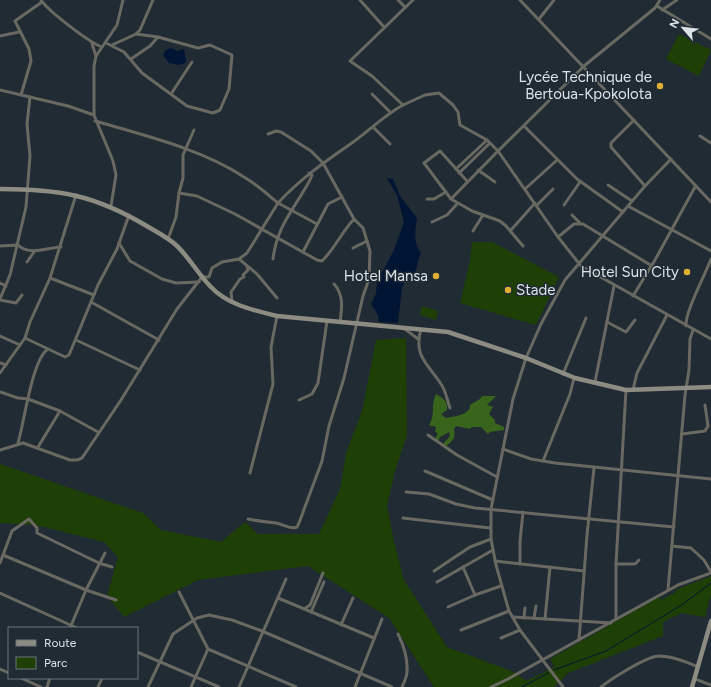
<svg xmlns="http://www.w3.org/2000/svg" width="711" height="687" font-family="Figtree,sans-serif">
<rect width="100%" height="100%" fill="#202b34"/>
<g fill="#1e3f05">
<path d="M679,34L711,50L699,76L666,59Z"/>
<path d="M472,242H492L559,277L536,325L460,303L470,261Z"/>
<path d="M422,306L438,311L436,320L420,315Z"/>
<path d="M406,338L407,435L395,471L387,506L394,542L404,580L447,647L514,672L526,681L555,667L550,659L659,597L661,600L676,592L675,590L711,576V595L705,617L681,613L663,622V636L568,673L554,687H434L389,618L308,566L198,580L124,617L107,596L118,557L104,542L36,525L0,523V464L143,513L161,530L221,542L245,522L258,534H319L340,489L346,453L362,411L376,340Z"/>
</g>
<path fill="#39641b" d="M436,394C443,398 448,401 447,410L441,414L446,418C456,416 464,416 470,408V405L480,399L482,396H496L487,405L493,407L489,414L495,420V423L504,427V430L490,432L488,434L481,427H472L470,429L456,426L454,429C456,438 453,441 446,446L443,444L450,436L449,432L440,437L438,441L435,439L438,433L435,432L436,427L429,425C436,415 430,407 436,394Z"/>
<g fill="#001534">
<path d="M171,48L177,51L184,49L186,60L185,63L179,65L169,63L163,55L166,50Z"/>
<path d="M387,178L393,179L400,196L417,218C415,231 413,242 421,253C417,260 418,268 414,275L406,278L402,288L398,323L379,322L378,315L371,304L376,294L377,282L394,250L404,222L397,195Z"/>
</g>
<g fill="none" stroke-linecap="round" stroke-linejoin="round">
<g stroke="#001534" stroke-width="1">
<path d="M554,670L606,651L683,604L711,583"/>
<path d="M522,687L548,673"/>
</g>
<g stroke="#696962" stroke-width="3">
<path d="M41,0C48,11 90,43 102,47"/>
<path d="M360,0L384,27"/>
<path d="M398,0L405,7"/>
<path d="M520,0L711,202"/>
<path d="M660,0L655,8L584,66L498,151L558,237L581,266L711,339"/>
<path d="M657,6L711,39"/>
<path d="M662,10L677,0"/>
<path d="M539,19L554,0"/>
<path d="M0,36L19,32"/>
<path d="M106,43L124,52L142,73L187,106L213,113L220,110L229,89L232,55L210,45L198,48L158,37L136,34"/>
<path d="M92,44L96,56"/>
<path d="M112,45L136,34L140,30L153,0"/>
<path d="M131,59L150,46L158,37"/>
<path d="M0,90L68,106L94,115"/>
<path d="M171,94L192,62"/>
<path d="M372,94L390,112"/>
<path d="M21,95L31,61L29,49L15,21L42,2"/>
<path d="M403,105L425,95L439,93L453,105L458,112L460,125L487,140L498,151L451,199"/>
<path d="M634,120L611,143V147L645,186"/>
<path d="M373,127L390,144"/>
<path d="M525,127L577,179L623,212"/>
<path d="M268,134L276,131L281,132L311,151L323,163L354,219"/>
<path d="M700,136L711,143"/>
<path d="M456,169L487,140"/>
<path d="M478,170L495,182"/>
<path d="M459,173L490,143"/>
<path d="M467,181L440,151L424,163L451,199L472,211L500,221L506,226L523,246"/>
<path d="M608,185L632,201"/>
<path d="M525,189L556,161"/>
<path d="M179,193L183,178V155L194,130"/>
<path d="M427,199H434L446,192"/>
<path d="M537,205L553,189"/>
<path d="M564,205L580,182"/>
<path d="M111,206L116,175L113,161L94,115V66L96,56L117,25L123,0"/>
<path d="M628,206L711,251"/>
<path d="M572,215L580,223"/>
<path d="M432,222L447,215L457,204"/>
<path d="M317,224L278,203C299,180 323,163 349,145C368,132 383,116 403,105L372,76L350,61L413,0"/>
<path d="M511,230L535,203"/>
<path d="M473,231L483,215"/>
<path d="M558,237L574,224H583L652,266"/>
<path d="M168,239L176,217L179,193L197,196L235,214L317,260L322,261C336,247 341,233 354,219L363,228L370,251L369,279L363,296L344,378L329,426L322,461L299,523L297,527C290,530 283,524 276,523C266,522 258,521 248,519"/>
<path d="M119,243L130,261L162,279L176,283L199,282"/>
<path d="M0,246L18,245C29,256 46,248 61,247"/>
<path d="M353,248L367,241"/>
<path d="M303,252L328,204L342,197"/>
<path d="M239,259L257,274L277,298"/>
<path d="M273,259C277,225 295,208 310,180L312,175L309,173"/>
<path d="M27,262L34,252"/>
<path d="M50,278L94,295"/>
<path d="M0,283L6,286"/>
<path d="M334,284C344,295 342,308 340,322"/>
<path d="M633,296L655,260L695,187"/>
<path d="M0,299L10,275L26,207L30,156L27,124L30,97"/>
<path d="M0,300L16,303L22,295"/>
<path d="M91,302L159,340"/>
<path d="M232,302L231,292L240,279L244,277L243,275L248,270L247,266"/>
<path d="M607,322L626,332L635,320"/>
<path d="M686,326C685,312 705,275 711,259"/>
<path d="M405,329L418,339"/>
<path d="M421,329C413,356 428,364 441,384C446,391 447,400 450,408"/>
<path d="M0,336L20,345"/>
<path d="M25,338L65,357L69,355L98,285L117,249L129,215"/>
<path d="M76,340L140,370"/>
<path d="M0,363L6,365"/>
<path d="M0,373L25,338L30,322L50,278L76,195"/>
<path d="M563,374L586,318"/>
<path d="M595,382L614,286"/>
<path d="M633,390L637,373L667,315"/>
<path d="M0,392L18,398L28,399L60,411"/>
<path d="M299,400L312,394L318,383L327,321"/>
<path d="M682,434L705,431L708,426L705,405"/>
<path d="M428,435L457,455L497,477"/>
<path d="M18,443C24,424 32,359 48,349"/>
<path d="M38,447L60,411L98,432"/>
<path d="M503,449L531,459L555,463L711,479"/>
<path d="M0,450L23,443L70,460H77L82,458L121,400L177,309L202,277H209L212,268L222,262L239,259L247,253L278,203C267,194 256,184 244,177C202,149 143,135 95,121"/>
<path d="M543,461L570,394L574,378"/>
<path d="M425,471L493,500"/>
<path d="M250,473L273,384L271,347L277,316"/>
<path d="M406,492L429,494L456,504L475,508L674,527"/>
<path d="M403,518L490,528"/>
<path d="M672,546L691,548L704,560L711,572"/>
<path d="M3,555L86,590L116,600"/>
<path d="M495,561L584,571"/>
<path d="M0,563L12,531L29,519L37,528V533L99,563L112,567"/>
<path d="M520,564V541L523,512"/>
<path d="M616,564H635L639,560"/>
<path d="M463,567L475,595"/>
<path d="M434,571L470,547L491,539"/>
<path d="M437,582L493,550"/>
<path d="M668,590L685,395L689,370L690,339L693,330"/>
<path d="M179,592L208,649L296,687"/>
<path d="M0,593L77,628"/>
<path d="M278,598L374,638"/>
<path d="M448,607L475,595L501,586"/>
<path d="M304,609L310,605L323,573"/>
<path d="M311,612L324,582"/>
<path d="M513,617L611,623"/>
<path d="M524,618L525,608"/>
<path d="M534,618L536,606"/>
<path d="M616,618V564L626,390"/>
<path d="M545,619L550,567"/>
<path d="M341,625L353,598"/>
<path d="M70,628L86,590L105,553"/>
<path d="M461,630L509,611"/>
<path d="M398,634C404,646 408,658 407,672C407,677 404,682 402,687"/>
<path d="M501,638L520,630"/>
<path d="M579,640L587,535L594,468"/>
<path d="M137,652L219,687"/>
<path d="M0,669L9,673"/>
<path d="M21,678L41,687"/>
<path d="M695,679L711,685"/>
<path d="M47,687L50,678"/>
<path d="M98,687L102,678"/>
<path d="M148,687L173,634L197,618L209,615L232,620L262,631L392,687"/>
<path d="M191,687L208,649"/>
<path d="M239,687L286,579"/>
<path d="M355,687L382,619"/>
<path d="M491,687L508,679L678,585L711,573"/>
<path d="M563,687L520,630L509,611L496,565L491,539V509L513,399L526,358L541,324L565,280L645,186L671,159"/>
<path d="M601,687C611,679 647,656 659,656C671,656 687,662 698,667"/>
</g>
<g stroke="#8d8c82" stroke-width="4.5">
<path d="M0,189C59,189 94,195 145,225C155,231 167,237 176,245C189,257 198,274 211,287C228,305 253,310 277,316L448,332L526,358L575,378L626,390L711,387"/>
<path d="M692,687L711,621"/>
</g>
</g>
<g fill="#e0b034" stroke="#202b34" stroke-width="1.5">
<circle cx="660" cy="86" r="4"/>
<circle cx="687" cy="272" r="4"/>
<circle cx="436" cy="276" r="4"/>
<circle cx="508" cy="290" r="4"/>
</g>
<g text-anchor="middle" stroke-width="3" stroke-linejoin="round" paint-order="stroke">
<g font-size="15" fill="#dbe2e8" stroke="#202b34" text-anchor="end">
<text x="652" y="82">Lycée Technique de<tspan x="652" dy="17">Bertoua-Kpokolota</tspan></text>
<text x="679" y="277">Hotel Sun City</text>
<text x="428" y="281">Hotel Mansa</text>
<text x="516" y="295" text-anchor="start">Stade</text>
</g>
</g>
<rect x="8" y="627" width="130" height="52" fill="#202b34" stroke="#6b747c"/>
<rect x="16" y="640" width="20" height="6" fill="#8d8c82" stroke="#6b747c"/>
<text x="44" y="647" font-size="12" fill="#dbe2e8">Route</text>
<rect x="16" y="657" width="20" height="12" fill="#1e3f05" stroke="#6b747c"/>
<text x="44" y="667" font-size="12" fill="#dbe2e8">Parc</text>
<g transform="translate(683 28) rotate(298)" stroke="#202b34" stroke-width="3" paint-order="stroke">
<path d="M0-3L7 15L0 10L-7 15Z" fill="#dbe2e8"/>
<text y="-6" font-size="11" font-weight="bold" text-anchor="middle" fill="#dbe2e8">N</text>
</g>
</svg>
